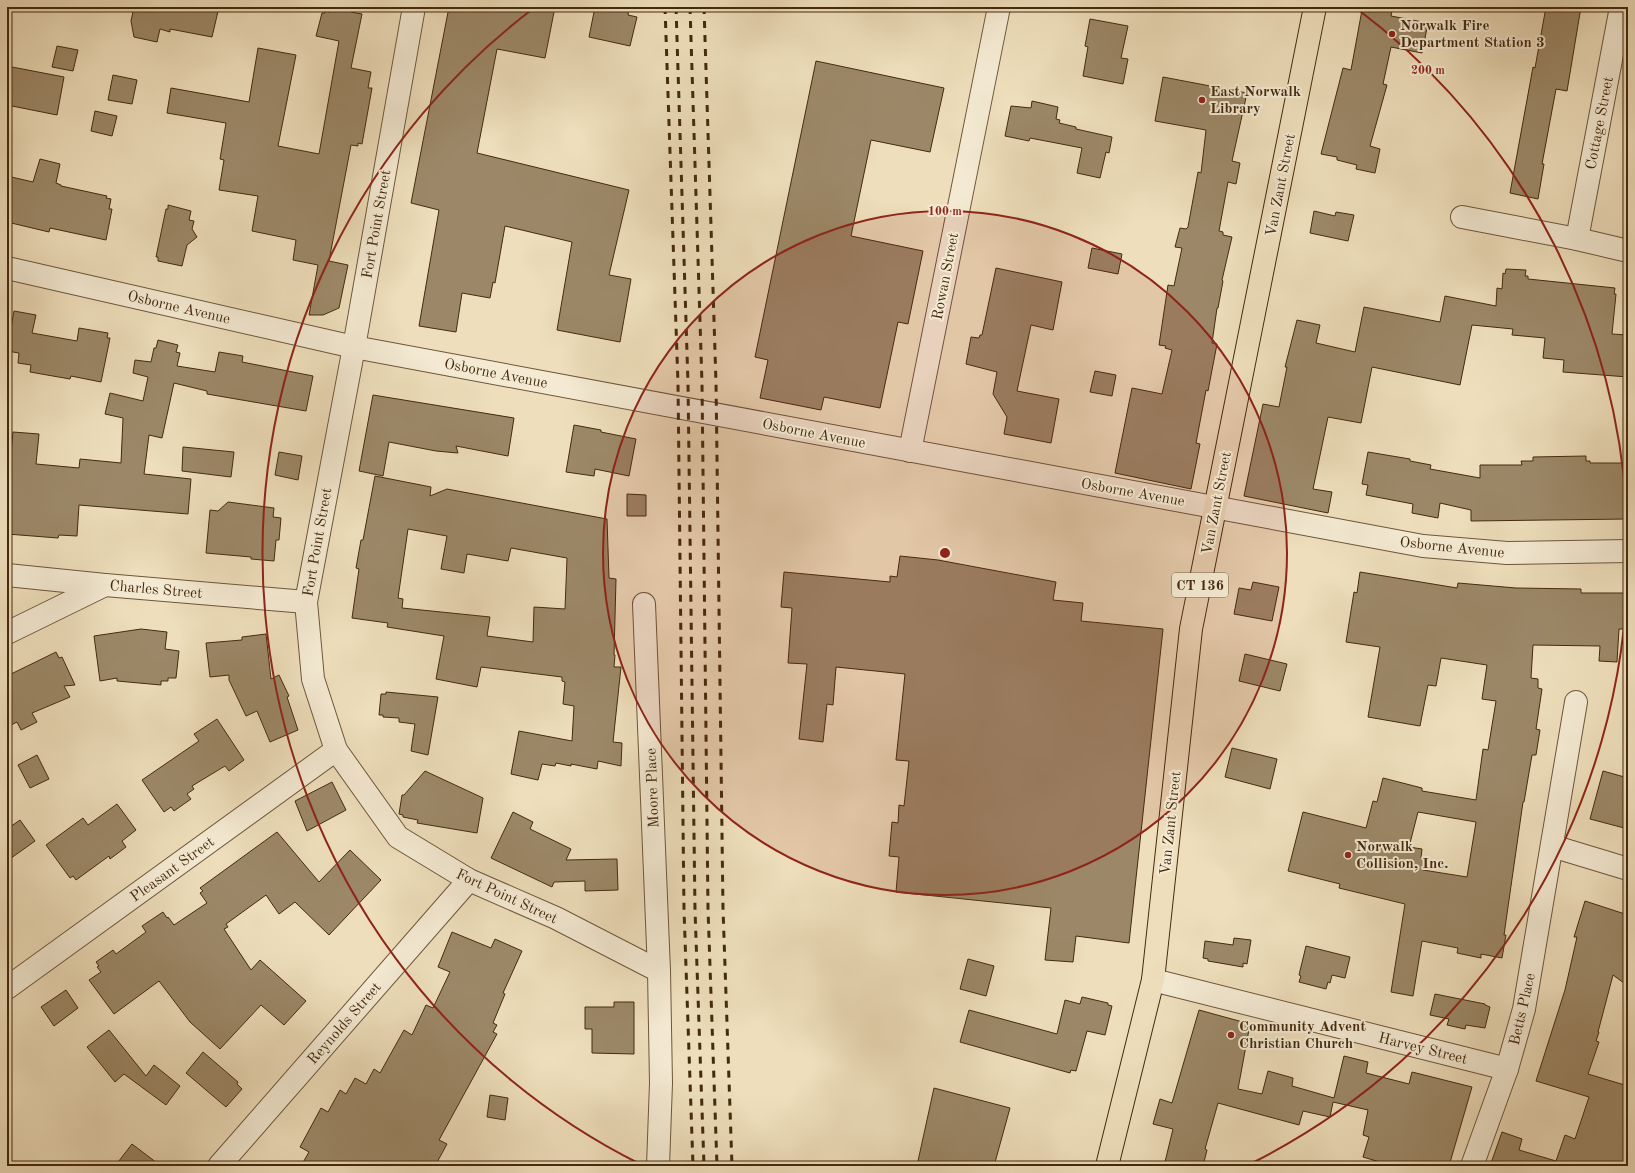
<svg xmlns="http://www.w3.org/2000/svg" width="1635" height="1173" font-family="'Old Standard TT',serif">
<rect width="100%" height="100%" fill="#eedebb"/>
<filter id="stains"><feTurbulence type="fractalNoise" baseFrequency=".005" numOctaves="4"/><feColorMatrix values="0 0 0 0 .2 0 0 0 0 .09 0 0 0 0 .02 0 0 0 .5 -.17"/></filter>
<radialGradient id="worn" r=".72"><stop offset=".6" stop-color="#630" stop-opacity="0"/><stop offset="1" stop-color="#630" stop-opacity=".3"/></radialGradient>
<g fill="#9c8868" stroke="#442a0e" fill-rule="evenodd">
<path d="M134,7H219L212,37L170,29V32L160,29L157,42L134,37L131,21Z"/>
<path d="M331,7L351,10V12L362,14L351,68L371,72L368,88H372L362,144L358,143V146L351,145L329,261L348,265L339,308L323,315H309L318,265L293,260L296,240L252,231L258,196L219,190L224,160L220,159L226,123L167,113L171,88L249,102L258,48L296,55L278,146L319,154L339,41L316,36L322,13H325V11L330,12Z"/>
<path d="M449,7H555L545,58L497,49L477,153L629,190L609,275L631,279L620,342L557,330L572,242L505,226L495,283L493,282L490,298L462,293L456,332L419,326L439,210L411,203Z"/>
<path d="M595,7H629L628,15L637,17L630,46L589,37Z"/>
<path d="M1371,7L1392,10L1391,16L1428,23L1422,53L1391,47L1383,84L1387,85L1370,146L1380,149L1375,173L1356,169L1357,165L1337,160V157L1321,154L1343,68L1351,70L1362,10L1370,12Z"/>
<path d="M1546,7H1581L1567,91L1556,89L1542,164H1544L1538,199L1510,193L1533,67L1535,68Z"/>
<path d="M1090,19L1128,26L1121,58L1128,59L1123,84L1083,76L1088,47L1085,46Z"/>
<path d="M57,46L78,50L73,71L52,67Z"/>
<path d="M816,61L944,88L930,152L871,140L851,236L923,251L908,324L898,322L880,408L824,397L821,410L760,398L768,360L755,357Z"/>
<path d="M7,66L64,77L57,115L7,105Z"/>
<path d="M113,75L137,80L132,104L108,100Z"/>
<path d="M1163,77L1247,93L1232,161L1240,163L1236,184L1228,182L1219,231L1223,232V235L1232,237L1222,280L1223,281L1218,308H1217L1212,343L1217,344L1208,391L1206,390L1196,443L1200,444L1191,489L1115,473L1132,388L1162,394L1172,350L1165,348L1166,346L1159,345L1168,285L1174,286L1182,248L1175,247L1180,228L1186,229L1188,227L1198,172L1201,173L1206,130L1155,121Z"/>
<path d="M1032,101L1058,107L1056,119L1060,120L1059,123L1076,127V129L1112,137L1109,153L1106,152L1100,178L1077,173L1082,148L1030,138L1029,141L1005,136L1011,106L1031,108Z"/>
<path d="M95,111L117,116L112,136L91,131Z"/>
<path d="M40,159L60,164L56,183L61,185V186L107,196L106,198L111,199L109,209H112L106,240L50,228L49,232L7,222V176L33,182Z"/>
<path d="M168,205L191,211L189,220L194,221L192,229L197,237L187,245L182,266L158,261V257H156L166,209H168Z"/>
<path d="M1314,211L1335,216L1336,212L1354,215L1348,241L1310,233Z"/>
<path d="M1092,248L1122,254L1118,274L1088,268Z"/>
<path d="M996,268L1062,282L1053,330L1031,325L1017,391L1059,399L1051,443L1004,434L1007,417L993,394L997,372L966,364L971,337L979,338L980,335H982Z"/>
<path d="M1506,269L1526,270L1525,276H1528V279L1615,288L1614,294H1616L1612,334L1628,335V377L1563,372L1564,360L1543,358L1545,338L1512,335L1513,329L1472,325L1460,385L1372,367L1361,423L1328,417L1313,489L1332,492L1328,513L1244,496L1263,404L1279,407L1287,367H1285L1297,320L1320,325L1316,343L1355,352L1364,307L1440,322L1445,296L1496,306L1497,288L1502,289L1503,273L1505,274Z"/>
<path d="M14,311L36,315L32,333L77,341L79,328L108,333L107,338H110L101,382L71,376L70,379L30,372L31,365L18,363L19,353L7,351Z"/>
<path d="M158,340L178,345L176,352L180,353L177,366L215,372L219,352L243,356L242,362L313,376L306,411L207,394V391L174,383L162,438L149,435L144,474L191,479L188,514L79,505L77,536L59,535L58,538L7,534V493L13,432L39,434L36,464L79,468L80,459L121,463L123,418L105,414L110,393L143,401L148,377L133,373L135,360L151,362L154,348H156Z"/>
<path d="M1095,371L1116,375L1112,396L1090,392Z"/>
<path d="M373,395L514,418L508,456L456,446L458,453L436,451L389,442L383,476L359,471Z"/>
<path d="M574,425L601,430V432L636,439L629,476L595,469L594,476L566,472Z"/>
<path d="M183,447L234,452L231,477L182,471Z"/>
<path d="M279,452L302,456L298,480L275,475Z"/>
<path d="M1368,452L1410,459V461L1431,465L1430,469L1480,478V465H1522L1521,461H1533V457L1586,456V461H1590V463H1627L1628,519L1471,521V510L1440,503L1438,518L1412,513L1413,504L1366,495L1368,485L1362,484Z"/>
<path d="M375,476L431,487L430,496L447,489L607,519L609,578L616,579L614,655H615L614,667H621L613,742L622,743L621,766L598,761L597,769L571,764V766L556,763L555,766L542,764L538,780L511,774L519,731L572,741L574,706L563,704L565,682L562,681V677L481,667L477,687L436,679L444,636L387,627L388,623L352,618L359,569L356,568L361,540H363ZM408,529L447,536L441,569L464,573L467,554L508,561L511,548L567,558L565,609L534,607L533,642L487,636L490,617L402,608L403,599L398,598Z"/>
<path d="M627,494L646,495V516H627Z"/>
<path d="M228,502L274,508L273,517L281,518L279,540H276L274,561L251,559V557L206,553L210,510L218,511Z"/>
<path d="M900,556L938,560L1056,582L1053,600L1083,603L1081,621L1163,629L1129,943L1076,936L1073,962L1045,960L1051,908L896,892L899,857L889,856L892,822L898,823L899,805L904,806L909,761L896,760L905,674L836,667L833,705L827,704L823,742L799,739L807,664L788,663L792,608L781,607L784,572L890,582V576L897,577Z"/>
<path d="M1360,572L1457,588L1458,583L1516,588L1581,589V593H1628V629H1619L1617,662L1599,661L1600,646L1533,645L1531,678L1538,679V688L1542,689L1536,729L1540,730L1536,755H1532L1524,802H1523L1504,935H1506L1502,958L1481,954V958L1457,953L1458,948L1422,941L1413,996L1391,992L1405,904L1339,888L1340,884L1288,871L1303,812L1366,828L1373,801L1377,802L1383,778L1422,788V791L1476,800L1483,749L1488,750L1496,701L1482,699L1487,665L1441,658L1436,686L1428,685L1420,726L1368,717L1380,647L1346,642L1354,592L1357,593ZM1418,812L1476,822L1467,877L1423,870L1425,859L1421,858L1422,849L1409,847Z"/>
<path d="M1253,582L1279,587L1272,621L1234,614L1239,588L1251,590Z"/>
<path d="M141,629L167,632L165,649L179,651L176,678H168V681H161V685L117,681V678L100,681L94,636Z"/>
<path d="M266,634L271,679L279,675L289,696L287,697L298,730L270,742L257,711L246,716L229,680V675L210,677L206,643L242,640V637Z"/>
<path d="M56,652L59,658L62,657L75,685L64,686L70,697L32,713L37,722L21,730L17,722L7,727V676Z"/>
<path d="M1245,654L1287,664L1280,691L1239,681Z"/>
<path d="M386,692L438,697L428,755L411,751L415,724L399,722V718L383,717V715H379L381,694H386Z"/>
<path d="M217,719L244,760L229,771L225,766L192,786L194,789L187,794L191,799L174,811L171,807L164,812L142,780L199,741L194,734Z"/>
<path d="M1232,748L1277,759L1270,789L1225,777Z"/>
<path d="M37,755L49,779L30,788L18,765Z"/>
<path d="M425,771L483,798L477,833L417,823L418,820L403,817V815L399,814L402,795H404Z"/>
<path d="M1603,771L1628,778V829L1590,819Z"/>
<path d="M332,782L346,810L307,831L295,801Z"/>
<path d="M117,804L136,830L122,841L126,847L110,859L109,856L76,880L73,876L70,878L46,845L83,818L88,825Z"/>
<path d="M513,812L533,822L530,829L571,849L566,860L617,859L618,890L585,891V881L554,882L552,887L491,858Z"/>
<path d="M20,820L35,841L7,861V829Z"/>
<path d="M277,832L319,882L350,850L381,880L329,935L295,902L279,914L266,895L226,924L228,927L224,929L251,970L260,960L306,1001L284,1025L261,1005L220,1049L190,1022L159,981L114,1014L89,980L101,972L97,967L99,966L96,962L113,950L116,954L146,932L142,926L163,912L167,918L168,917L174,925L207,903L200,893L203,891L200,888Z"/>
<path d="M1585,901L1628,915V986L1613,975L1598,1032H1599L1596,1041L1599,1042L1588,1074L1628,1086V1166H1490L1502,1132L1522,1139L1519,1150L1556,1161L1565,1135L1575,1139L1589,1097L1536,1081L1565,990L1577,937H1574Z"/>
<path d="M452,932L491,948L495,939L522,951L503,993L505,994L493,1023L497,1025L493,1032L497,1034L439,1140L447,1144L435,1166H301L309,1152L300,1147L321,1108L328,1112L340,1090L346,1094L355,1078L366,1084L374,1069L380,1073L404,1030L412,1035L426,1005L433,1008L450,972L438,967Z"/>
<path d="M1234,938L1251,940L1247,964L1243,963V967L1208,961V959L1203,958L1205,941L1233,945Z"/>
<path d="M1306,946L1350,957L1345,978L1332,975L1330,983L1328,982L1326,989L1299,982L1301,976L1299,975Z"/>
<path d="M968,959L994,966L986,996L960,989Z"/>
<path d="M66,990L78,1008L54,1026L41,1007Z"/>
<path d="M1435,994L1485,1004V1005L1490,1007L1485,1028L1466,1025L1465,1029L1447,1025L1449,1019L1430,1015Z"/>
<path d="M1082,997L1108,1003V1005L1112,1006L1105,1035L1087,1031L1076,1071L1071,1070L1070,1073L960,1042L969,1010L1057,1034L1065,1000L1080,1004Z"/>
<path d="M614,1002H634V1054L592,1053V1029H585V1007H614Z"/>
<path d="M1199,1010L1250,1024L1238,1089L1262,1094L1268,1071L1293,1078L1292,1086L1334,1098L1344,1056L1368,1062L1366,1073L1409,1084L1412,1072L1472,1087L1449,1166H1393L1363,1157L1369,1137L1363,1135L1368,1110L1333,1102L1330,1117L1303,1111L1299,1125L1218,1103L1205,1149L1207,1150L1203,1166H1164L1173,1129L1153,1124L1160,1099L1172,1103Z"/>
<path d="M109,1030L146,1076L154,1065L180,1086L166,1105L124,1074L115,1082L87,1047Z"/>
<path d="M203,1052L238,1082L237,1084L242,1089L226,1107L186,1073Z"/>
<path d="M934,1088L1010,1108L994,1166H936L918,1161Z"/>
<path d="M490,1095L508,1098L505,1120L487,1117Z"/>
<path d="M132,1144L161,1166H115Z"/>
</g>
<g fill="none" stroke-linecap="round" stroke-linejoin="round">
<defs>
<g id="minor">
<path d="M414,7L354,347L306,602L313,679L336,750L398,837L469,880L556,918L659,971"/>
<path d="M1462,217L1577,239L1628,251"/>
<path d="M1577,239L1621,7"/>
<path d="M7,268L354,347L1423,546L1507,553L1628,551"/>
<path d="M910,451L999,7"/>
<path d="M7,575L105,585L306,602"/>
<path d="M644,604L659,971L661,1083L658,1166"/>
<path d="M7,633L105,585"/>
<path d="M1552,846L1628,869"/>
<path d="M1153,980L1507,1069"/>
<path d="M7,988L336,750"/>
<path d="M219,1166L469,880"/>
<path d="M1472,1166L1507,1069L1524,1009L1576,702"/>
</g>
<path id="major" d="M1107,1166L1153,980L1191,629L1315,7"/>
</defs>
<use href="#minor" stroke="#6e5739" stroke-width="24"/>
<use href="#major" stroke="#442a0e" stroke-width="24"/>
<use href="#minor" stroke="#f4ead3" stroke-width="22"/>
<use href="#major" stroke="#eedebb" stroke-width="22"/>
<g stroke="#442a0e" stroke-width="3" stroke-dasharray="7 7" stroke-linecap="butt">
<path d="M665,7L678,384L684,910L693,1166"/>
<path d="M676,7L688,384L695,910L704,1166"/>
<path d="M690,7L702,384L708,909L717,1166"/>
<path d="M704,7L716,383L723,909L732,1166"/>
</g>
</g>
<circle cx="945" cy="553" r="342" fill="#8f2418" fill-opacity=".12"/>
<g fill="none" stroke="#8f2418" stroke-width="2">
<circle cx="945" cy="553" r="342"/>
<path d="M1628 559A683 683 0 0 1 1250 1164M640 1164A683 683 0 0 1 534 8M1356 8A683 683 0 0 1 1628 547"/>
</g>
<g fill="#8f2418" stroke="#f4ead3" stroke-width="1.5">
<circle cx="1392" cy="34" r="4"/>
<circle cx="1202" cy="100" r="4"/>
<circle cx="1348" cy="855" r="4"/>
<circle cx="1231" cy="1035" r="4"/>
</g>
<g text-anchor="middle" stroke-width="4" stroke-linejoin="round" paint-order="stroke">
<rect fill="#f4ead3" stroke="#796449" stroke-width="1" x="1172" y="573" width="56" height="24" rx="3"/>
<g font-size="14" font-weight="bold" fill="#442a0e">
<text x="1200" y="590">CT 136</text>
</g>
<g font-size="15" font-weight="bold" fill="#442a0e" stroke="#f4ead3" text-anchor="start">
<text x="1400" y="30">Norwalk Fire<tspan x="1400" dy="17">Department Station 3</tspan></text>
<text x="1210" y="96">East Norwalk<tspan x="1210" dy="17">Library</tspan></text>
<text x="1356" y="851">Norwalk<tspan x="1356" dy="17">Collision, Inc.</tspan></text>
<text x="1239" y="1031">Community Advent<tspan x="1239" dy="17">Christian Church</tspan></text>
</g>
<g font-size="15" fill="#442a0e" stroke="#f4ead3">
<text transform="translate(1599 123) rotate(-79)" y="5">Cottage Street</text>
<text transform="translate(1280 185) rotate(-79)" y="5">Van Zant Street</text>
<text transform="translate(376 224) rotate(-80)" y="5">Fort Point Street</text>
<text transform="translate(945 276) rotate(-79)" y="5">Rowan Street</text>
<text transform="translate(179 307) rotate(13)" y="5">Osborne Avenue</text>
<text transform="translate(496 373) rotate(11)" y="5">Osborne Avenue</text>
<text transform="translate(814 433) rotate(11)" y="5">Osborne Avenue</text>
<text transform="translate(1133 492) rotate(10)" y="5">Osborne Avenue</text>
<text transform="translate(1216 503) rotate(-79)" y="5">Van Zant Street</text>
<text transform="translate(317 542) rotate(-80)" y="5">Fort Point Street</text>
<text transform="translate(1452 547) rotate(6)" y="5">Osborne Avenue</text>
<text transform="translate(156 589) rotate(5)" y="5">Charles Street</text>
<text transform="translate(652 788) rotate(-92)" y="5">Moore Place</text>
<text transform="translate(1170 823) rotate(-84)" y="5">Van Zant Street</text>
<text transform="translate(172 869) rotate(-36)" y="5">Pleasant Street</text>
<text transform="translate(507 896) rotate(25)" y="5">Fort Point Street</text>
<text transform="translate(1522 1009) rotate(-77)" y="5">Betts Place</text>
<text transform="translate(344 1023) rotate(-49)" y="5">Reynolds Street</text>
<text transform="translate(1423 1048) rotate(14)" y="5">Harvey Street</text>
</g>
</g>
<circle cx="945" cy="553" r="6" fill="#8f2418" stroke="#f4ead3" stroke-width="2"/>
<g font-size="12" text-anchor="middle" font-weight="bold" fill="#8f2418" stroke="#f4ead3" stroke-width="4" stroke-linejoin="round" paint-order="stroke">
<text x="1428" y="74">200 m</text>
<text x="945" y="215">100 m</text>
</g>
<rect width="1635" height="1173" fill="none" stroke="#eedebb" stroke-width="24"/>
<rect x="8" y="8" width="1619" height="1157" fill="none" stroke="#442a0e" stroke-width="2"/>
<rect x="12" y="12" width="1611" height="1149" fill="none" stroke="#442a0e"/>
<rect width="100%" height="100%" filter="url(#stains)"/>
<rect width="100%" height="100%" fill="url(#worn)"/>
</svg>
